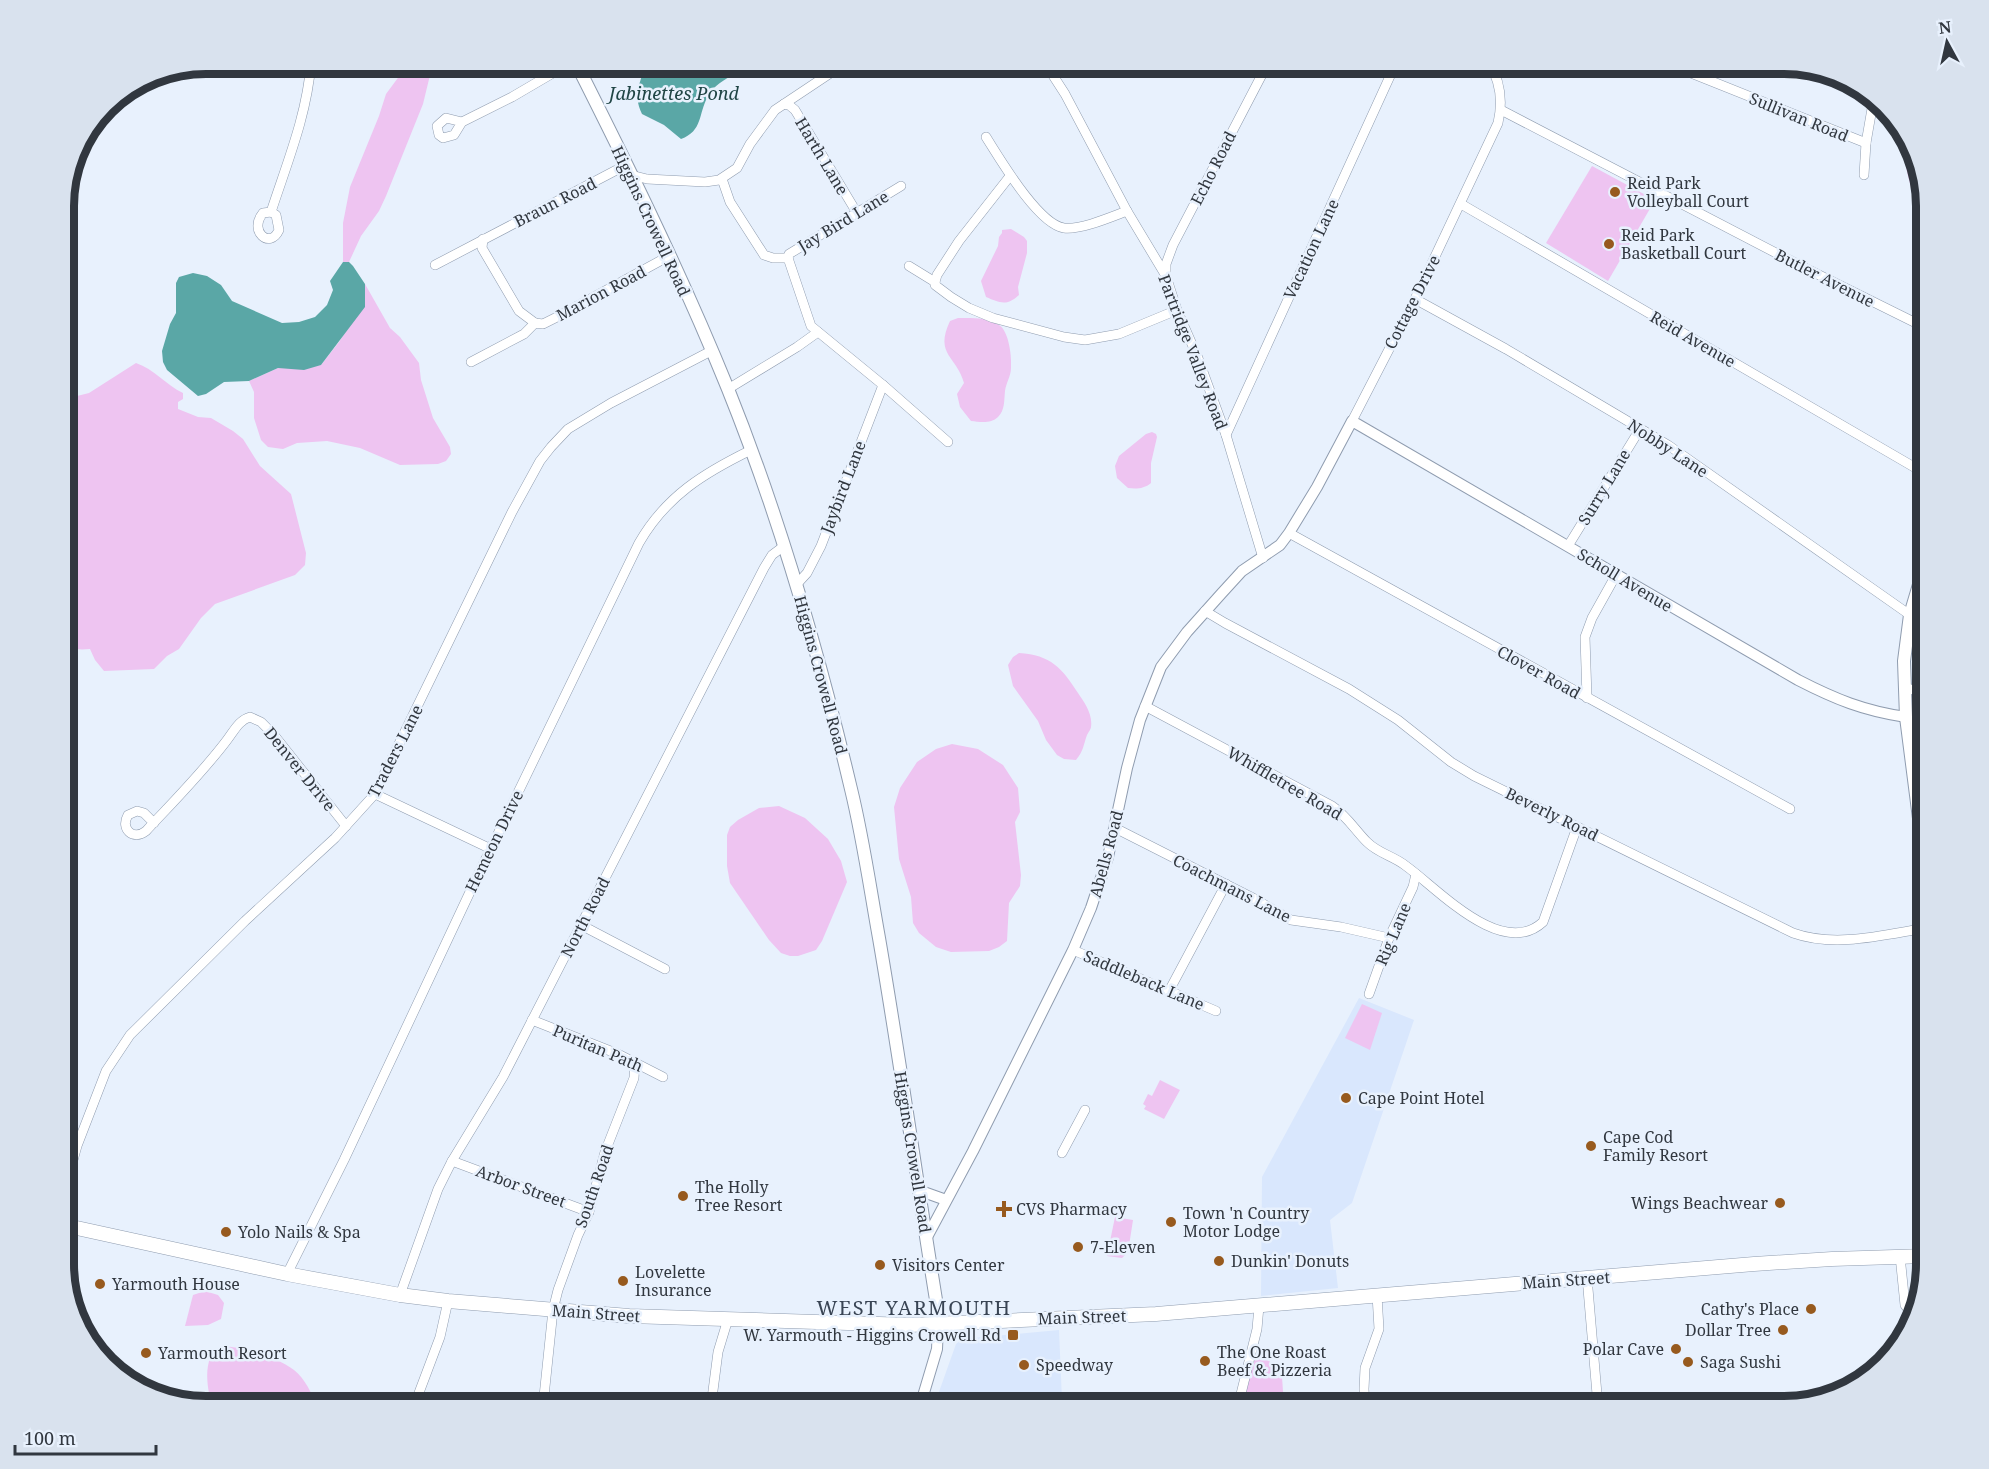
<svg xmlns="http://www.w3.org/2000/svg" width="1989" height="1469" font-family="'Noto Serif',serif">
<rect width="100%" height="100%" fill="#e8f1fd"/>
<g fill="#d9e7fd">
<path d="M1359,998L1414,1020L1352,1203L1330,1220L1338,1288L1261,1296L1262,1177Z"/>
<path d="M1059,1330L1062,1400L935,1403L956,1344L962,1339Z"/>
</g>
<g fill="#eec4f1">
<path d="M409,63H438L431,71L423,104L386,196L379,211L361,236L349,262H343V223L350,187L379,116L386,94Z"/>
<path d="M1909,140L1911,142L1923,193H1913C1908,176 1901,157 1909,140Z"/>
<path d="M1592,166L1655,200L1608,281L1546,243Z"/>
<path d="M1011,229L1024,237L1027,241V253L1018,287L1019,295C1007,306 1000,303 986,297L981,281L998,246L999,237L1002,233V230Z"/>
<path d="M365,284L390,328L400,337L419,363L421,380L433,418L450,447L451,454L446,461L438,464L400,465L360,448L327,441L297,443L283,449L268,447L261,440L254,418V392L249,381L278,368L321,365L339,342L365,302Z"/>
<path d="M958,318C971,318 988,317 999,325C1009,331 1012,357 1011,368C1011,376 1006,383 1005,391C1004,401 1005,410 998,417C991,424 980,422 971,421L960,407L957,394L964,383C957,356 934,355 950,321Z"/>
<path d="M136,363C154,369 166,385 183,393V399L178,402V409L198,417L211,418L233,431L243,439L260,466L291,494L306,553L305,565L295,575L215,604L201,618L179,649L167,656L154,669L104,671L95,660L90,649C78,650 71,650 63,640V387L68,386L77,396L89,393Z"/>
<path d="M1152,432L1156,434L1157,437L1151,463V483C1144,489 1136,489 1128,488L1117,478L1115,466L1119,456L1146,434Z"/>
<path d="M1019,653C1051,655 1062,668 1078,693C1084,702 1093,714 1091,727C1091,729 1088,733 1087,735C1083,746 1084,750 1076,760L1064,759L1057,755L1046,740L1038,721L1013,686L1008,665L1013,657Z"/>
<path d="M952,744L978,749L1003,765L1018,788L1020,812L1015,822L1021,875L1020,886L1009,903L1007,941L999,947L989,951L951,952L936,947L919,933L913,923L911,897L899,859L894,807L900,788L917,762L936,749Z"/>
<path d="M779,806L805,818L828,839L841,861L847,882L822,941L816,950L798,956H790L781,953L769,940L730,883L727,866V835L730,827L738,820L759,808Z"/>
<path d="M1362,1004L1382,1013L1370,1050L1345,1038Z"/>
<path d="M1160,1080L1180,1090L1164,1119L1144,1109L1146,1106L1143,1104L1148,1094L1152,1096Z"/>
<path d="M1115,1217L1133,1220L1128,1252L1122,1258L1107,1256Z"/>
<path d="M205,1291L218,1295L224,1303L221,1319L208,1325L185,1326L193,1295Z"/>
<path d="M222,1346C244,1347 276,1357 294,1370C305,1379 312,1393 316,1406H212C207,1388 201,1355 222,1346Z"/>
<path d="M1255,1354L1278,1366L1282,1377L1284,1406H1243L1241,1400Z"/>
</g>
<g fill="#5aa7a6">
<path d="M645,63H754C739,73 717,80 708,96C698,114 703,131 681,139L664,125L642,114C632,92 641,85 645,63Z"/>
<path d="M343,262H349L353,266L365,284V307L321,365L304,370L278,368L249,381L224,382L206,394L198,396L167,370L163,362L162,351L170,324L176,313V283L179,277L193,273L207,276L221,285L232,301L282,323L299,322L315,317L327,305L333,290L330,281Z"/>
</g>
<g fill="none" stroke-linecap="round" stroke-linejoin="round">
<defs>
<g id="minor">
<path d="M1045,63L1065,94L1127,211L1166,276L1177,310L1198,358L1226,435L1263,558"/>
<path d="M1666,63L1866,143"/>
<path d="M784,104L789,105L795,110L857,213"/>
<path d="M1501,110L1803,267L1926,328"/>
<path d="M462,122L446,118L437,126L439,135L443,138L454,135L462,122L512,97L570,63"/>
<path d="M986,137C1000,159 1038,224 1064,228C1081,230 1111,217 1127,211"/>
<path d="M631,175L647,179L705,182L719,180L737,168L750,144L775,110L832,72"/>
<path d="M1864,175L1866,143L1874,97"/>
<path d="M722,179L730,202L764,255L773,258H788"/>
<path d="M1461,204L1926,474"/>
<path d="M271,212C287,163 307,115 311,63"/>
<path d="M271,212L276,215L279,230C270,250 248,231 263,213Z"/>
<path d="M483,239L482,248L519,311L535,323"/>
<path d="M788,258L811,326L883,385L948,442"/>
<path d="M788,258L789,254L901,186"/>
<path d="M435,265L626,165"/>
<path d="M909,266L935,282V285L951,297L969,308L993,318L1064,337L1085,340L1119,334L1177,310"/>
<path d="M1166,276V264L1173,245L1268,63"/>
<path d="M935,282L937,275L959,241L1010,176"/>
<path d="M1415,299L1506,349L1668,445L1910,615"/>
<path d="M471,362L524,334L535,323L543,324L559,316L669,256"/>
<path d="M728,389L797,347L818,332"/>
<path d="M1352,421L1415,299L1498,123C1503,101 1501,82 1489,63"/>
<path d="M1226,435L1396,63"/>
<path d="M1289,533L1790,809"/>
<path d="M1568,546L1640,429"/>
<path d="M796,585L807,573L821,546L883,385"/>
<path d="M1205,611L1225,623L1349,689L1398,720L1451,762L1474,776L1793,933C1835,948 1883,935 1926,928"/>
<path d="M1904,687L1926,694"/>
<path d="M1587,698L1585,637L1592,618L1616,575"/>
<path d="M1145,706L1332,806C1347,816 1355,830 1367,842C1379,854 1394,856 1406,866C1437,888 1502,960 1543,922L1577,827"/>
<path d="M375,794L491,849"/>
<path d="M154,823L144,813L137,811L128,815C120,829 133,841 146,831C174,801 203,772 227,740C234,731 239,720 250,717L261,722L274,735L346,826"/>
<path d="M1115,828L1253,898L1291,920L1341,927L1389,938"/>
<path d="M581,925L665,969"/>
<path d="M1073,950L1216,1011"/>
<path d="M1169,991L1226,884"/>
<path d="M1369,994L1389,938L1413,887L1416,874"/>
<path d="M532,1020L618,1054L663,1077"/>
<path d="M1062,1153L1085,1110"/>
<path d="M452,1161L589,1212"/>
<path d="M63,1196L77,1146L106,1071L130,1035L245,921L335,838L374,795L512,512L540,461L551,447L568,429L611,403L711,351"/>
<path d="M1900,1256L1905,1305L1910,1312"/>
<path d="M287,1274L344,1160L477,877L639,543C666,496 704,473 751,450"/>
<path d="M1587,1277L1598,1406"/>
<path d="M400,1295L438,1189L452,1161L503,1077L764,568L772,555L784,546"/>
<path d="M414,1406L440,1337L448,1301"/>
<path d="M543,1406L553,1310L558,1290L578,1235L589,1212L605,1152L634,1078L635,1063"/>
<path d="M711,1406L718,1352L728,1319"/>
<path d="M1238,1406L1257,1329L1259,1306"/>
<path d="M1365,1406L1364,1389L1365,1368L1379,1329L1377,1295"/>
</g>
<g id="tertiary">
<path d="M918,1190L946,1200"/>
<path d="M926,1239L973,1151L1073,950L1091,908L1108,857L1127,768L1140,720L1161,667L1187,632L1221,594L1242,571L1280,545L1289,533L1317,487L1352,421L1798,680C1835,699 1864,711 1906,717"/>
<path d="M920,1406L937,1349L938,1325"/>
</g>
<g id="secondary">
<path d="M576,63C630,170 683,278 728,389C780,518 819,654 851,789C863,838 870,888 879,938C900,1060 917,1183 937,1306L938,1325"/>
<path d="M1926,561L1910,615L1904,661L1906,717L1926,873"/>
</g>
<path id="primary" d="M63,1225L287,1274L400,1295L448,1301L629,1316L910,1325L1156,1314L1754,1264L1832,1259L1926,1256"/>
</defs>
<use href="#minor" stroke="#8f9caf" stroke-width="10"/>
<use href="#tertiary" stroke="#8f9caf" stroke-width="12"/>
<use href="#secondary" stroke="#8f9caf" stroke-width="14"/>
<use href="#primary" stroke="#8f9caf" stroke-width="15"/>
<use href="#minor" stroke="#fff" stroke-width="9"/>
<use href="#tertiary" stroke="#fff" stroke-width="10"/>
<use href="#secondary" stroke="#fff" stroke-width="12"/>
<use href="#primary" stroke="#fff" stroke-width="14"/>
</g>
<g fill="#975a1e" stroke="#e8f1fd" stroke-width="2">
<circle cx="1615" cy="192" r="6"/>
<circle cx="1609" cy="244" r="6"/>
<circle cx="1346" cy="1098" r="6"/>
<circle cx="1591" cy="1146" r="6"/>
<circle cx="683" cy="1196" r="6"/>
<circle cx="1780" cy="1203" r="6"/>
<path d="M1001 1200h6v6h6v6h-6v6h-6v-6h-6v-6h6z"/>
<circle cx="1171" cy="1222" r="6"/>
<circle cx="226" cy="1232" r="6"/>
<circle cx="1078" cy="1247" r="6"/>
<circle cx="1219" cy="1261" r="6"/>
<circle cx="880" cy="1265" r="6"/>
<circle cx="623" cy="1281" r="6"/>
<circle cx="100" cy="1284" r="6"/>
<circle cx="1811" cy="1309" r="6"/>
<circle cx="1783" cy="1330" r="6"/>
<rect x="1007" y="1329" width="12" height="12" rx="3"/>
<circle cx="1676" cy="1349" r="6"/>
<circle cx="146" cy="1353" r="6"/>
<circle cx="1205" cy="1361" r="6"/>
<circle cx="1688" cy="1362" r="6"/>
<circle cx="1024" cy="1365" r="6"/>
</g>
<g text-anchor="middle" stroke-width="5" stroke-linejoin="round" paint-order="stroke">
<g font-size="16" fill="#31373f" stroke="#e8f1fd">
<text transform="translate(1799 117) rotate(22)" y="6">Sullivan Road</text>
<text transform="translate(822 156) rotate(59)" y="6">Harth Lane</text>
<text transform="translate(1213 168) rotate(-63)" y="6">Echo Road</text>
<text transform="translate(555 202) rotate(-27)" y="6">Braun Road</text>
<text transform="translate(651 221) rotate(65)" y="6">Higgins Crowell Road</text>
<text transform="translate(843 221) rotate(-31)" y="6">Jay Bird Lane</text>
<text transform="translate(1311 249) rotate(-65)" y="6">Vacation Lane</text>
<text transform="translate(1825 278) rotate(27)" y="6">Butler Avenue</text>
<text transform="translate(601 293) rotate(-28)" y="6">Marion Road</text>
<text transform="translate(1412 302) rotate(-63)" y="6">Cottage Drive</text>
<text transform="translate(1693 339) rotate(30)" y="6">Reid Avenue</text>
<text transform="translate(1193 352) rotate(69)" y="6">Partridge Valley Road</text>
<text transform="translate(1668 448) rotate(33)" y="6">Nobby Lane</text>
<text transform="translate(843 487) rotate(-69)" y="6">Jaybird Lane</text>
<text transform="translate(1604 487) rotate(-59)" y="6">Surry Lane</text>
<text transform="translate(1625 580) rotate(31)" y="6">Scholl Avenue</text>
<text transform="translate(1539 672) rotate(29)" y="6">Clover Road</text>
<text transform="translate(821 675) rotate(75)" y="6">Higgins Crowell Road</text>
<text transform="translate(395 751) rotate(-63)" y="6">Traders Lane</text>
<text transform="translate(300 769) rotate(51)" y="6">Denver Drive</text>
<text transform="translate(1285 783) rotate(30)" y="6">Whiffletree Road</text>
<text transform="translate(1552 814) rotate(26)" y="6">Beverly Road</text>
<text transform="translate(494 841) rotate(-64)" y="6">Hemeon Drive</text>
<text transform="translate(1106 854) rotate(-75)" y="6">Abells Road</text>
<text transform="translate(1232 888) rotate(27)" y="6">Coachmans Lane</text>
<text transform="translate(585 917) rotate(-63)" y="6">North Road</text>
<text transform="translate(1393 934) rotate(-67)" y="6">Rig Lane</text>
<text transform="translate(1144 980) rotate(23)" y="6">Saddleback Lane</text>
<text transform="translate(598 1048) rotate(23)" y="6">Puritan Path</text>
<text transform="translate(913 1152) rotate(81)" y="6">Higgins Crowell Road</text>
<text transform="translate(521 1186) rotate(20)" y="6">Arbor Street</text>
<text transform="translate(594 1186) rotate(-71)" y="6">South Road</text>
<text transform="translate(1566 1280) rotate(-4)" y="6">Main Street</text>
<text transform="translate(596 1313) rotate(4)" y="6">Main Street</text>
<text transform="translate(1082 1317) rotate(-2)" y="6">Main Street</text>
</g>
<g font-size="16" fill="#31373f" stroke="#e8f1fd" text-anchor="start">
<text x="1627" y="189">Reid Park<tspan x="1627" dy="18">Volleyball Court</tspan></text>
<text x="1621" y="241">Reid Park<tspan x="1621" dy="18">Basketball Court</tspan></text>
<text x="1358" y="1104">Cape Point Hotel</text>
<text x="1603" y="1143">Cape Cod<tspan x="1603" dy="18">Family Resort</tspan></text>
<text x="695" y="1193">The Holly<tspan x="695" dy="18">Tree Resort</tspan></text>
<text x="1768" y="1209" text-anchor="end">Wings Beachwear</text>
<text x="1016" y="1215">CVS Pharmacy</text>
<text x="1183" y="1219">Town 'n Country<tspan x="1183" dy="18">Motor Lodge</tspan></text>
<text x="238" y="1238">Yolo Nails &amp; Spa</text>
<text x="1090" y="1253">7-Eleven</text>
<text x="1231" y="1267">Dunkin' Donuts</text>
<text x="892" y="1271">Visitors Center</text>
<text x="635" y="1278">Lovelette<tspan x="635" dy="18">Insurance</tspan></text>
<text x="112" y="1290">Yarmouth House</text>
<text x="1799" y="1315" text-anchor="end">Cathy's Place</text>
<text x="1771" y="1336" text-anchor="end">Dollar Tree</text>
<text x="1001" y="1341" text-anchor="end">W. Yarmouth - Higgins Crowell Rd</text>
<text x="1664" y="1355" text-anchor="end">Polar Cave</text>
<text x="1217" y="1358">The One Roast<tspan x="1217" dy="18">Beef &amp; Pizzeria</tspan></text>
<text x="158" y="1359">Yarmouth Resort</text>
<text x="1700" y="1368">Saga Sushi</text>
<text x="1036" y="1371">Speedway</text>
</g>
<g font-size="18" font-style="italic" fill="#204545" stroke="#e8f1fd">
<text x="674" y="100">Jabinettes Pond</text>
</g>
<g font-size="20" letter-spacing="1.5" fill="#394454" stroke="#e8f1fd">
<text x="914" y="1315">WEST YARMOUTH</text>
</g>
</g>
<path d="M0 0H1989V1469H0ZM206 74H1784A132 132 0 0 1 1916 206V1264A132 132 0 0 1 1784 1396H206A132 132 0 0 1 74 1264V206A132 132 0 0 1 206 74Z" fill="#d9e2ee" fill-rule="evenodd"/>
<path fill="none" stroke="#31373f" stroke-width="8" d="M206 74H1784A132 132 0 0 1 1916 206V1264A132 132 0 0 1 1784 1396H206A132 132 0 0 1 74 1264V206A132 132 0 0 1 206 74Z"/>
<g transform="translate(1947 42) rotate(352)" stroke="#e8f1fd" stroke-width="4.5" paint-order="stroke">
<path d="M0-4.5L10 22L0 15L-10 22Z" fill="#31373f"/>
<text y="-9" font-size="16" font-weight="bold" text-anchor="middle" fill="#31373f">N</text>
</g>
<path d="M15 1445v9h141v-9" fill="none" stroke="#31373f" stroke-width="3"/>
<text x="24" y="1445" font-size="18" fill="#31373f" stroke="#e8f1fd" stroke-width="4.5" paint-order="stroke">100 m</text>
</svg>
